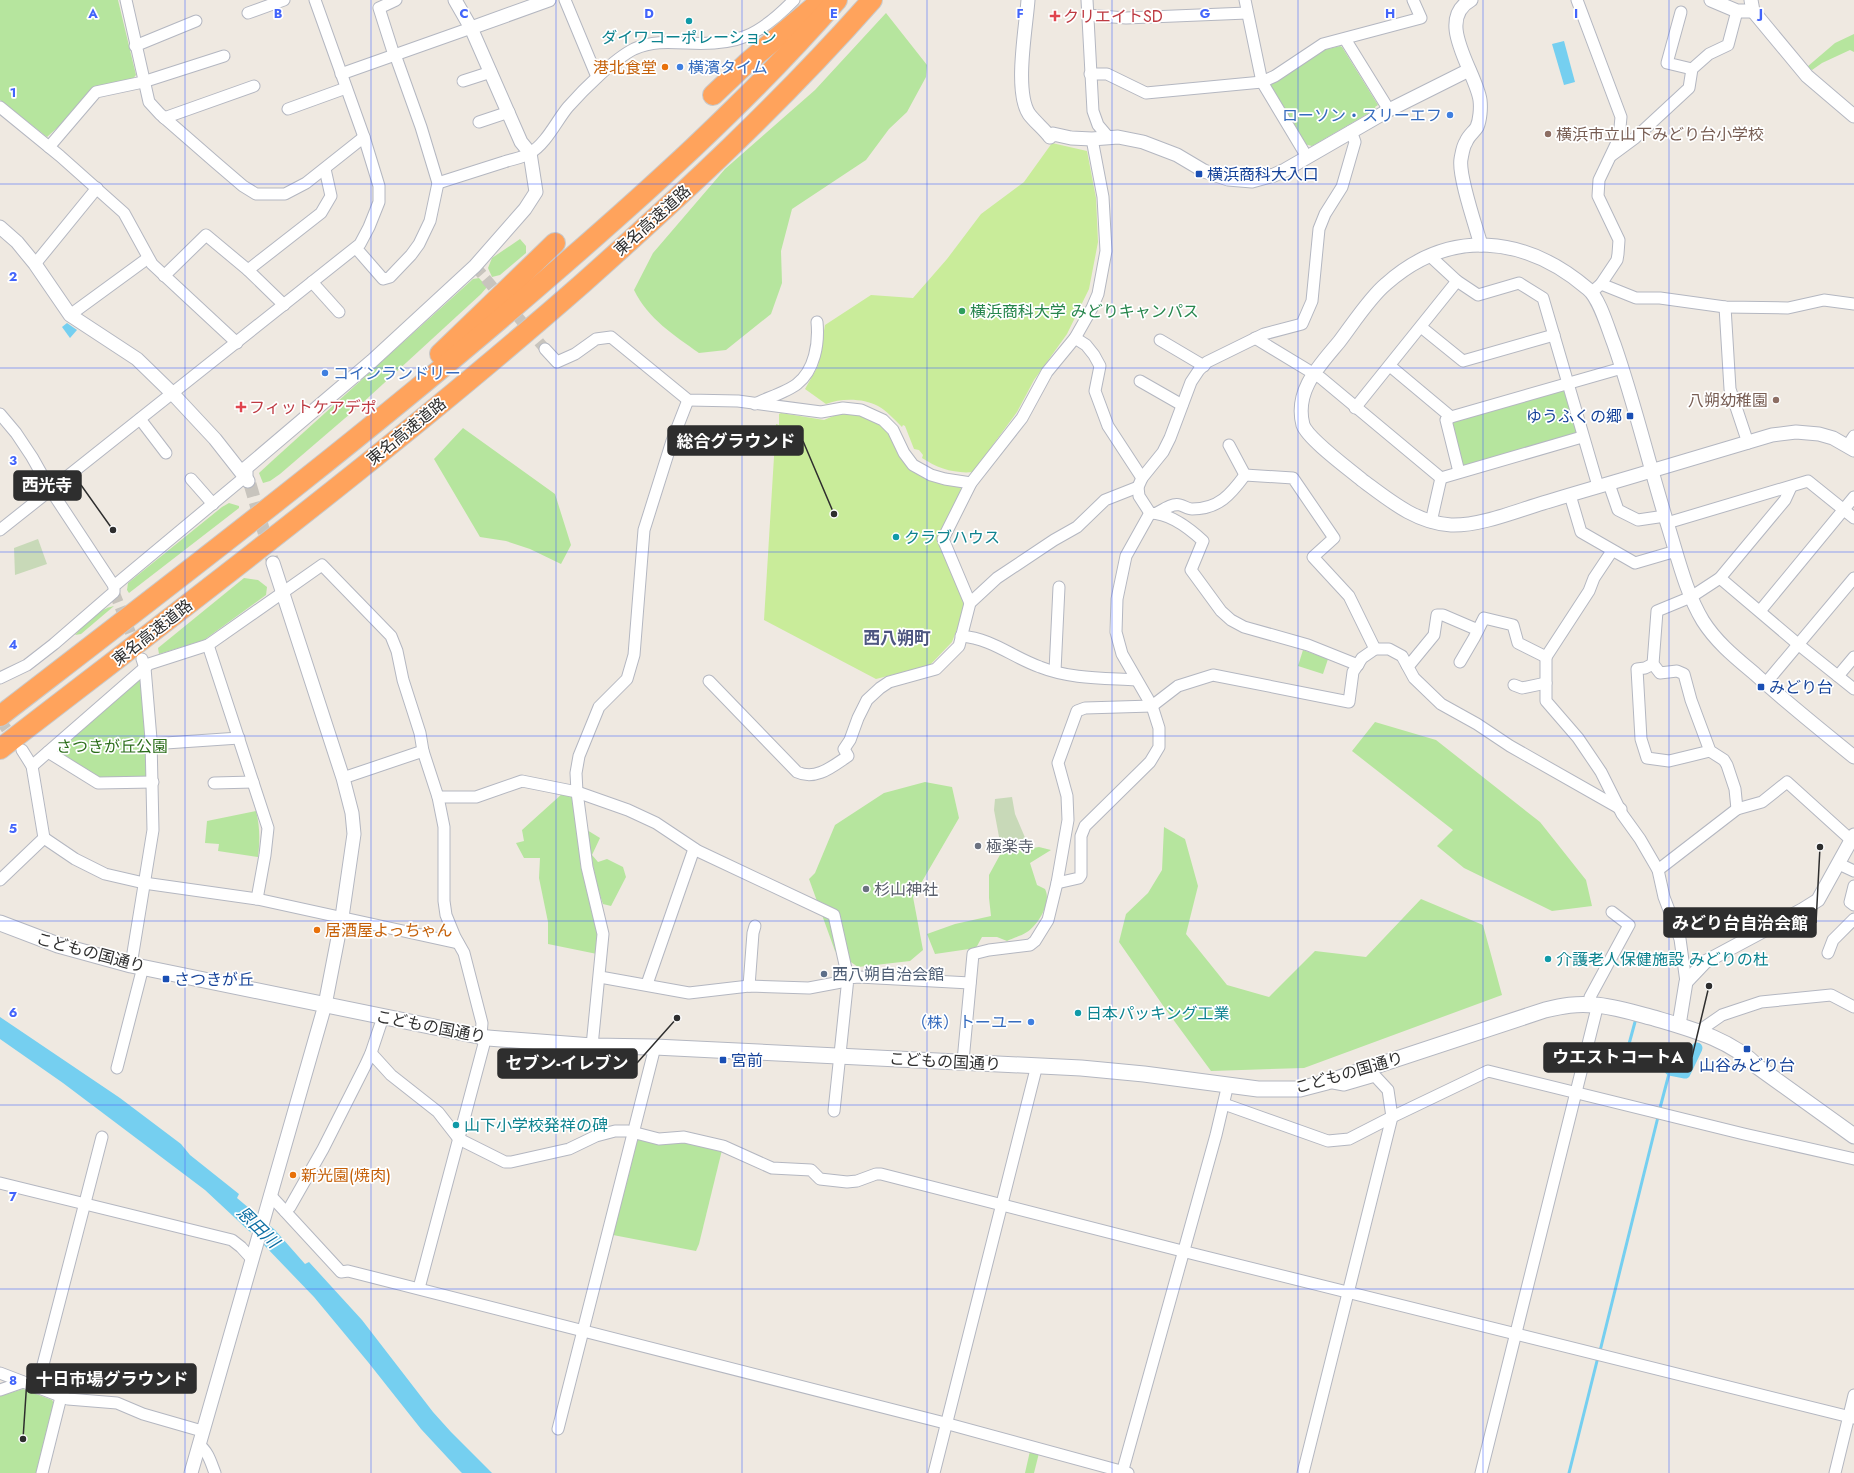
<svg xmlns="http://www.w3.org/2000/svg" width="1854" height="1473" font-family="Jost,'Noto Sans JP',sans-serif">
<rect width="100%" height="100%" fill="#efe9e1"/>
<g fill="#b6e59e">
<path d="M0,0H118L136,75L130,82L102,87L47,137L0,100Z"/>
<path d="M886,13L927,65L926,77L907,112L889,129L866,160L792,209L781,251L782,283L771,314L726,350L699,353C674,335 648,319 634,290L653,253L725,169L815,90Z"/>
<path d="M1854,34V52L1850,50L1822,63L1812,70L1807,67L1835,43Z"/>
<path d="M1340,46L1342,47L1378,105L1375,107L1376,109L1312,146L1304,144L1270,88L1272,83L1326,48L1328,49Z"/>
<path d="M520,239L526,246V253L500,275L492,277L488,268L492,258Z"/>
<path d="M479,278L487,287L481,294L358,407L280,474L270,481L263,483L259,473L272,461L473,279Z"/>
<path d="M1566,390L1577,435L1464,466L1461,465L1450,422Z"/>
<path d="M463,428L555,494L571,545L561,564L530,549L506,541L480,537L434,459Z"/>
<path d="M229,503L239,506V508L129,593L127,590L128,583L222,507Z"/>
<path d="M244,578L258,580L267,587L266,595L204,640L159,654L158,648Z"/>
<path d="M114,606L81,634L75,635C85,623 99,609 114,606Z"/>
<path d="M1303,650L1328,659L1323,674L1298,666Z"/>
<path d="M140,676L150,780L99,781L55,750Z"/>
<path d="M1375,722L1436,740L1540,822L1586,880L1592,906L1552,911L1464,868L1437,846L1453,830L1352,751Z"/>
<path d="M925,782L952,787L959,818L913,897L923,950L910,961L858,967L835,951L809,879L815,873L835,825L884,793Z"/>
<path d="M563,793L573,794L583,876L598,925L599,935L597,954L548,944V922L539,878L540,858H524L516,843L524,841L522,830Z"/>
<path d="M256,811C260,827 260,840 258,857L218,851L219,844L205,843L207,821Z"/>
<path d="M1164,827L1185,839L1198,886L1186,934L1227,985L1269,997L1315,951L1366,957L1421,899L1483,925L1502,995L1304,1068L1211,1071L1164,1007L1119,942L1126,914L1148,893L1162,870Z"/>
<path d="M587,830L600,838L592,855L598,862L607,859L623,867L626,877L611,906L603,904C594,880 592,855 587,830Z"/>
<path d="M1039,847L1051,850L1030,863L1037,885L1045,889C1052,902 1038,925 1027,932C1021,936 1013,938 1007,941L997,937H982L976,948L935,954L927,934L955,924L991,916L989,898V875L1001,853Z"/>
<path d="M637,1137L682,1142L722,1150L699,1244L696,1251L613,1235Z"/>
<path d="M23,1389L52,1400L55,1405L38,1473H0V1396Z"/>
<path d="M1030,1451L1039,1453L1034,1473H1025Z"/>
</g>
<g fill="#c8d9b8">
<path d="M38,539L47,564L15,575L14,548Z"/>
<path d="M1012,797L1015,814L1029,847L1013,848L1000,842L994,810L995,799Z"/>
</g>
<g fill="#c9ec9a">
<path d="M1052,143L1087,151L1096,198L1098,242L1089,289L1067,334L1034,380L1017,412L973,472C955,474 937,468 922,458L923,455L919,450L914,449L905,426L903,425L902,427C894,419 887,411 878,406C863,398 841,398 826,404L805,389L818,366L825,325L871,295L913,298L947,259L981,214L1024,182Z"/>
<path d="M781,413L824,420L838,414H855L870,418L879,424L891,435L902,458L941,484L960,487L965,496L943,542L966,606L952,642L930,665L876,679L764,620L776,424L779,425V414Z"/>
</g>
<g fill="#75cff0">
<path d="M1564,41L1575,82L1564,85L1552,44Z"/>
<path d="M67,323L77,330L70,338L62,327Z"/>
<path d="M0,1017L120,1098L181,1144L190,1155L239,1194L237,1198L275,1230L305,1264L309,1262L362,1320L433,1412L451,1432L492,1473H462L459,1470L421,1429L368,1362L314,1297L264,1245L205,1190L63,1083L0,1039Z"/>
</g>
<path fill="#efe9e1" d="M256,1212L270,1223L263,1247L250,1234Z"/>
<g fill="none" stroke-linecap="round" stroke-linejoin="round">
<g stroke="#75cff0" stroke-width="3">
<path d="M1635,1022L1626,1055L1670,1070L1660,1108"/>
<path d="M1600,1351L1658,1117"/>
<path d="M1569,1473L1598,1357"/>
</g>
<path stroke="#75cff0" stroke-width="11" d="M1670,1070L1685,1073L1697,1048"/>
<g stroke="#c8c4bd" stroke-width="11" stroke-dasharray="11 5.5" stroke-linecap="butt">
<path d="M475,266L545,349"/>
<path d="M114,592L137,649"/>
<path d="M0,720L16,742"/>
</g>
<path stroke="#c8c4bd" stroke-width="13" stroke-dasharray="13 6" stroke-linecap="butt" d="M250,484L273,563"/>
<defs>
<g id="minor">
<path d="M126,0L149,102L160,114L215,162L243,186L256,194H285L306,183L364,137"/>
<path d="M565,0L597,77"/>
<path d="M1087,0L1093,111L1098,125L1109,138"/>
<path d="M1245,0L1262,82L1307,157"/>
<path d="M1577,0L1621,117L1619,138L1599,180L1598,196L1619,240L1618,254L1617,260L1601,284L1592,292"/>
<path d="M1681,12L1667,63L1692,69"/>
<path d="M248,13L284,0"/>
<path d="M1087,15L1126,18L1247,13"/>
<path d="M1345,39L1389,110"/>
<path d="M135,46L196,21"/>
<path d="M341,74L471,28"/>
<path d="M1090,74H1107L1146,93L1262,82L1275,76L1323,44L1421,18L1413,0"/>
<path d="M463,81L491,72"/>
<path d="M0,107L60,156L124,213L152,264L237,343"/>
<path d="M288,109L346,88"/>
<path d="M164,118L254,86"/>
<path d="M479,122L509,112"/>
<path d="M1351,131L1355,142L1342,187L1325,214L1319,229L1312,301L1302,324L1264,334L1207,362L1199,370L1191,382L1170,438L1163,452L1142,478L1138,487L1139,496L1150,513C1169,513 1189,528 1203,541L1191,570L1221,611L1231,620L1244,627L1308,645L1358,665"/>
<path d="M49,147L96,92L143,82L224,56"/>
<path d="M1612,155L1635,138L1689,88L1692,69L1709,54L1728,45L1737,11"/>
<path d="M438,183C460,176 482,169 504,162C512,159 523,158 530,153C546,144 557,120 568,107C583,90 614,59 634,49C651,41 668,42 687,43C737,46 759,36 794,0"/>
<path d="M356,248L383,279L390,277L411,255L419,244L430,221L438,183L421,127L397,60L394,55L379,8L396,0"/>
<path d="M1430,256L1457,281L1478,295L1519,283L1543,298L1598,486"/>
<path d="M35,264L97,188"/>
<path d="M248,270L321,213L331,196L325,169"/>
<path d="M164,276L206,235L248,270L284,305"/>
<path d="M312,282L339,312"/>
<path d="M1601,284L1636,298H1660L1725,307L1788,308L1824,300L1854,304"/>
<path d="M1725,307L1730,389L1748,443"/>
<path d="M70,315L148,258"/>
<path d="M1421,327L1463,361L1554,335"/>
<path d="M1075,338L1086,345L1094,355L1100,366L1095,391L1108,426L1142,478"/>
<path d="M1255,338L1321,378L1441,478L1582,437"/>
<path d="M1160,340L1204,366"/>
<path d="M545,349L557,362L575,354L596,339L611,337L688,400L738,401L821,412L843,408L861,410L883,420L893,430L904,453L913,465L931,475L945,479L971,483"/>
<path d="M1390,366L1451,417"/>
<path d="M1140,381L1182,405"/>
<path d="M755,404C767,398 787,392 797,384C815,370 819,343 817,322"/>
<path d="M1355,408L1457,281"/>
<path d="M0,414L16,433L32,457L50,489L114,586"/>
<path d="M140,419L166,453"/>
<path d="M1229,445L1245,475"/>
<path d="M1848,445L1854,436"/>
<path d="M1459,472L1446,420L1451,417L1622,368"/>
<path d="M1245,475L1293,478L1334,538L1313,557L1349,596L1375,649"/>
<path d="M191,479L213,504"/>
<path d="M1609,484L1618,510L1638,520L1665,516"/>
<path d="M1570,495L1581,532L1635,563L1676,551"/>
<path d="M1157,513C1164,509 1172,503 1180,505C1184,506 1188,509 1192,509C1219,509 1231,494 1245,475"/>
<path d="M1431,522L1441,478"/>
<path d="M1667,523L1808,481L1854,518"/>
<path d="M0,530L360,244L369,227L379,202V186L364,137L315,0"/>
<path d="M1720,578L1799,645L1854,689"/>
<path d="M970,603L943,539L971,483L1022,418L1047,372L1075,338L1092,308L1098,294L1106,251L1103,197L1092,139"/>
<path d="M1760,611L1854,497"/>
<path d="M961,636C993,639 1010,656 1040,667C1070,679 1104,678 1136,680"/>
<path d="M208,645L268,828L265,855L257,899"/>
<path d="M1546,657V701L1578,738L1601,772L1622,814L1640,839L1658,870L1664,897L1680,939L1686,982"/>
<path d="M1460,662L1474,638L1484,618L1513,625L1518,643L1546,657L1589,591L1594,578L1612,551"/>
<path d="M1653,664L1645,668L1637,669L1641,739L1647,758L1669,761L1710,751"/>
<path d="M1407,665L1411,663L1434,635L1437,615H1443L1478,630"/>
<path d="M1055,671L1059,587"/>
<path d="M1838,676L1854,657"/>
<path d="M0,678L27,665L54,644L114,592V586L246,476"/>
<path d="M709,681L797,772C816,781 833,766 848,756L844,749L850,740L858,718L867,700L880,688L889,682L936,669L959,646L970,603L997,578L1054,540L1077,527L1105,500L1138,487"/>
<path d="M1765,684L1854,578"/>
<path d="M1514,685L1522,688L1546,683"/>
<path d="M151,744L239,738"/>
<path d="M48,752L98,783L153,782"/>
<path d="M32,766L149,664L208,645L322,565L391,636L397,651L403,680L420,733L423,751L438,797L444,827V901L446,915L455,937L464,953L482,1023L481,1036L484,1044L419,1288"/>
<path d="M343,778L423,751"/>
<path d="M214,783L253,782"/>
<path d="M438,797H476L522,781L577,792L628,810L656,823L698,851L834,915L848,978L841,982L809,988L749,986L689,993L600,977"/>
<path d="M1737,809L1735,789L1727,765L1724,760L1710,751L1691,700L1684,674L1677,671L1660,673L1653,664L1657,611L1691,597L1720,578L1785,500L1791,487"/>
<path d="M44,838L75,859L105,874L144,883L257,899L458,943"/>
<path d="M1839,864L1854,871"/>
<path d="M1658,870L1737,809L1762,802L1787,782L1851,840"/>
<path d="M0,880L44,838L32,766L22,750"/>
<path d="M1057,883L1079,878L1081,875V836L1085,826L1150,762L1159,747V728L1152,706L1122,654L1116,632L1117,599L1126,556L1150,513"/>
<path d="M1854,886L1850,902L1854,905"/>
<path d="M1828,953L1833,940L1854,919"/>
<path d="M131,965L153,830L151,739L145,668L142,659"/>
<path d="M647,984L694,849"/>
<path d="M749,986L753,933L755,926"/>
<path d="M1699,1031L1722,1015L1761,1002L1831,995L1854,1007"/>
<path d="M592,1046L603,934L587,867L577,792L576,773L579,756L599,707L627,679L634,655L644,530L672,441L688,400"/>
<path d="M371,1053L391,1075L438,1112L459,1139L505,1162H511L569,1149L596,1136L615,1131H628L659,1139L684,1137L723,1146L772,1168L811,1170L820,1179L847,1182L857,1181L876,1174H881L1190,1253L1854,1418"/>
<path d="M963,1061L973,954L989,950L1030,945L1035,941L1048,920L1057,883L1068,820L1067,796L1058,763L1077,711L1085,708L1152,706L1178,686L1213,675L1349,702L1353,672L1362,658L1375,649H1389L1402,656L1414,678L1441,704L1477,724L1510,746L1621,809"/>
<path d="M117,1068L143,967"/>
<path d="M1224,1104L1328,1141L1349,1139L1392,1117L1488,1071L1744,1134L1854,1159"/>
<path d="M834,1111L848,978L859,977L970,983"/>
<path d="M0,1183L232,1240L241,1247L251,1258"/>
<path d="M270,1195L341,1272L348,1271L941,1422L1128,1473"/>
<path d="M285,1211L290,1207L323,1149L365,1066L371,1053L383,1017"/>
<path d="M0,1373L68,1399L117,1403L143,1414L202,1431"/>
<path d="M37,1388L102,1137"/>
<path d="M0,1390L23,1382"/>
<path d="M558,1429L655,1047"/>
<path d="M199,1445C208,1451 211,1463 215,1473"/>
<path d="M42,1473L61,1397"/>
<path d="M934,1473L1037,1065"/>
<path d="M1122,1473L1216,1135L1228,1084"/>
<path d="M1303,1473L1392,1117L1388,1090L1375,1076L1344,1085L1328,1082"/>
<path d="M1481,1473L1596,1012L1590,997L1629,925L1612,912"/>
<path d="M1835,1473L1854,1395"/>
</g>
<g id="tertiary">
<path d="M1028,0C1026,28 1014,91 1029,114C1035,122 1044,129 1050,137L1053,134L1071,138L1092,139L1118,137L1143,142L1177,155L1204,171L1228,179L1252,181L1274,175L1285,170L1389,110L1469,70"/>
<path d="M1471,0C1434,20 1476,72 1480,100C1481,108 1480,120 1477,127C1474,132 1468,136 1466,142C1463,146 1462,154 1461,159C1458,175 1476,227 1481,245"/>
<path d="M1711,0L1737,11H1753"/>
<path d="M1751,0L1753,11L1807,76L1854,116"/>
<path d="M471,28L549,0"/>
<path d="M0,227L17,242L35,264L70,315L137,359L173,394L215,439L248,481"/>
<path d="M1854,450L1833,438L1819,434L1796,432L1772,435L1661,468C1622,480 1582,491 1543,503C1516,511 1480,526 1451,525C1416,523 1389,500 1362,480C1349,469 1308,439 1303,425C1294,391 1319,366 1339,342C1352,325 1370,297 1386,284C1450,227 1526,236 1588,289C1600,299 1608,329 1614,344C1635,404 1649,465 1668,526C1678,558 1686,593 1703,621C1717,643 1736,658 1755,674C1787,703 1821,730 1854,757"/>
<path d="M246,476V468L372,361L475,266L525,209L536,192L530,153L521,142L471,28L455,0"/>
<path d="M1679,1025L1686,982L1705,962L1802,910L1818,900L1854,835"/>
<path d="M191,1473L325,1005L342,917L354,834L352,813L343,778L273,563"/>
</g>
<path id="secondary" d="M0,923L58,945L131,965L488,1038L592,1046L655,1047L1081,1068L1144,1074L1258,1089H1300L1327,1082L1545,1010C1562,1006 1577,1003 1594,1005C1614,1006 1634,1013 1654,1018C1691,1029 1730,1039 1758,1067L1854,1136"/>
<g id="motorway">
<path d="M713,95L748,62L822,0"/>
<path d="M440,354L555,243"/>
<path d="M0,716C183,575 367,435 541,284C644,195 747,103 837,0"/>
<path d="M0,749C197,597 396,447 583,283C684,193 783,101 872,0"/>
</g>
</defs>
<use href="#minor" stroke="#b4b7c1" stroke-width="13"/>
<use href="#tertiary" stroke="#b4b7c1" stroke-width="15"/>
<use href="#secondary" stroke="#b4b7c1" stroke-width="17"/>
<use href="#motorway" stroke="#c9c9c9" stroke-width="22"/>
<use href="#minor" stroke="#fff" stroke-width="11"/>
<use href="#tertiary" stroke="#fff" stroke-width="13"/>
<use href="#secondary" stroke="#fff" stroke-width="15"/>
<use href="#motorway" stroke="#ffa35c" stroke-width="20"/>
</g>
<path fill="none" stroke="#4264fb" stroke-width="1" stroke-opacity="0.55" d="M185,0V1473M371,0V1473M556,0V1473M742,0V1473M927,0V1473M1112,0V1473M1298,0V1473M1483,0V1473M1669,0V1473M0,184H1854M0,368H1854M0,552H1854M0,736H1854M0,921H1854M0,1105H1854M0,1289H1854"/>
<g fill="#e0444e" stroke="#fff" stroke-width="1.5">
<path d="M1053 10h4v4h4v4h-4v4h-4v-4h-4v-4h4z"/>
<path d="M239 401h4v4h4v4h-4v4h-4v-4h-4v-4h4z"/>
</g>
<g fill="#0f9aa8" stroke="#fff" stroke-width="1.5">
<circle cx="689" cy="21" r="4"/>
<circle cx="896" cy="537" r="4"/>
<circle cx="1548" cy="959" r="4"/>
<circle cx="1078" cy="1013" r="4"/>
<circle cx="456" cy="1125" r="4"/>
</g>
<g fill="#e8710a" stroke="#fff" stroke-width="1.5">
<circle cx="665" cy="67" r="4"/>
<circle cx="317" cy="930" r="4"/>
<circle cx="293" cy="1175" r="4"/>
</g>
<g fill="#3f7fe0" stroke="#fff" stroke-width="1.5">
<circle cx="680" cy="67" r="4"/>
<circle cx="1450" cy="115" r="4"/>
<circle cx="325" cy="373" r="4"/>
<circle cx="1031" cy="1022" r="4"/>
</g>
<g fill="#8d6e63" stroke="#fff" stroke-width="1.5">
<circle cx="1548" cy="134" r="4"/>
<circle cx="1776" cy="400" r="4"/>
</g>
<g fill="#1a4fb4" stroke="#fff" stroke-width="1.5">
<rect x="1195" y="170" width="8" height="8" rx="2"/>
<rect x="1626" y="412" width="8" height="8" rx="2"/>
<rect x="1757" y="683" width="8" height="8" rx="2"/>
<rect x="162" y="975" width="8" height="8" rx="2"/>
<rect x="1743" y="1045" width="8" height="8" rx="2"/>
<rect x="719" y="1056" width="8" height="8" rx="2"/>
</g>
<circle fill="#2e9e5b" stroke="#fff" stroke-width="1.5" cx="962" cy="311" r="4"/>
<g fill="#6b7280" stroke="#fff" stroke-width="1.5">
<circle cx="978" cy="846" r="4"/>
<circle cx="866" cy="889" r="4"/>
</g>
<circle fill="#5c6f8a" stroke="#fff" stroke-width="1.5" cx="824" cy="974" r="4"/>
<g text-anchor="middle" stroke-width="3.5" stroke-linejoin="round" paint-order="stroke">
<g font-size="16" fill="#be3a42" stroke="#fff" text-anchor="start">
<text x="1063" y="22">クリエイトSD</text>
<text x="249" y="413">フィットケアデポ</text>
</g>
<g font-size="16" fill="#0d838f" stroke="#fff" text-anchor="start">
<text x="689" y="43" text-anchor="middle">ダイワコーポレーション</text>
<text x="904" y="543">クラブハウス</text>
<text x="1556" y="965">介護老人保健施設 みどりの杜</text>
<text x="1086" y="1019">日本パッキング工業</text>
<text x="464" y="1131">山下小学校発祥の碑</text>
</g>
<g font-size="16" fill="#c56008" stroke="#fff" text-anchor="start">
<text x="657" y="73" text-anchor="end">港北食堂</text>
<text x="325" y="936">居酒屋よっちゃん</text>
<text x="301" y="1181">新光園(焼肉)</text>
</g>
<g font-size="16" fill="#366cbe" stroke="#fff" text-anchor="start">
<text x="688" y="73">横濱タイム</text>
<text x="1442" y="121" text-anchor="end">ローソン・スリーエフ</text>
<text x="333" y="379">コインランドリー</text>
<text x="1023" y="1028" text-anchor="end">（株）トーユー</text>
</g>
<g font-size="16" fill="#785e54" stroke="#fff" text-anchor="start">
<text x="1556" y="140">横浜市立山下みどり台小学校</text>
<text x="1768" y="406" text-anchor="end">八朔幼稚園</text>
</g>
<g font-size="16" fill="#164399" stroke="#fff" text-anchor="start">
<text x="1207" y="180">横浜商科大入口</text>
<text x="1622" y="422" text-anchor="end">ゆうふくの郷</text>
<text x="1769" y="693">みどり台</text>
<text x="174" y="985">さつきが丘</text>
<text x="731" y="1066">宮前</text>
<text x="1747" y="1071" text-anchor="middle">山谷みどり台</text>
</g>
<g font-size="16" fill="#2e2e2e" stroke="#fff">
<text transform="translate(652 220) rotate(-42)" y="6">東名高速道路</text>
<text transform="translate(406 431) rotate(-39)" y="6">東名高速道路</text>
<text transform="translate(152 632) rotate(-38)" y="6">東名高速道路</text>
<text transform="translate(91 952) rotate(15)" y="6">こどもの国通り</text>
<text transform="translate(431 1026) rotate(11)" y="6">こどもの国通り</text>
<text transform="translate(945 1061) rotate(3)" y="6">こどもの国通り</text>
<text transform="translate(1349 1072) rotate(-16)" y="6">こどもの国通り</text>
</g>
<g font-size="16" fill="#27864d" stroke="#fff" text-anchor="start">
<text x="970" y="317">横浜商科大学 みどりキャンパス</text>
</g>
<g font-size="16" fill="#2c6e1b" stroke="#fff">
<text x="112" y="752">さつきが丘公園</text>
</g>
<g font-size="16" fill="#5b616d" stroke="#fff" text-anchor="start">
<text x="986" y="852">極楽寺</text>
<text x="874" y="895">杉山神社</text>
</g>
<g font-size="16" fill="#4e5e75" stroke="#fff" text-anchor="start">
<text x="832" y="980">西八朔自治会館</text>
</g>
<g font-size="17" font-weight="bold" fill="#4d5680" stroke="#fff">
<text x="897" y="644">西八朔町</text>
</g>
<g font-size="17" font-style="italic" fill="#0d6fa3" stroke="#fff">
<text transform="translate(258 1227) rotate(44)" y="6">恩田川</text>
</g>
</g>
<g font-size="13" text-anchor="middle" font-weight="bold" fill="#4264fb" stroke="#fff" stroke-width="3.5" stroke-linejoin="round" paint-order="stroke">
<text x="93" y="18">A</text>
<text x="278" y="18">B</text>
<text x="464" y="18">C</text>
<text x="649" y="18">D</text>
<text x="834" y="18">E</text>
<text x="1020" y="18">F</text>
<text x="1205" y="18">G</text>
<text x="1390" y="18">H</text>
<text x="1576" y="18">I</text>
<text x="1761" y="18">J</text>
<text x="13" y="97">1</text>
<text x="13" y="281">2</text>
<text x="13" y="465">3</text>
<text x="13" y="649">4</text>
<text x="13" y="833">5</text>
<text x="13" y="1017">6</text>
<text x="13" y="1201">7</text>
<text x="13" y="1385">8</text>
</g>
<path fill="none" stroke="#2e2e2e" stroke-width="1.5" d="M834 514L803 441M113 530L81 485M1820 847L1816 923M1709 986L1692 1057M677 1018L637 1063M23 1439L27 1379"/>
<g fill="#2e2e2e" stroke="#fff" stroke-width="1.5">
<circle cx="834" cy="514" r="4"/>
<circle cx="113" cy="530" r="4"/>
<circle cx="1820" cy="847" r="4"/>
<circle cx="1709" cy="986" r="4"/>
<circle cx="677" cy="1018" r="4"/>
<circle cx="23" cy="1439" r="4"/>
</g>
<g fill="#2e2e2e" stroke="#2e2e2e" stroke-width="1.5">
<rect x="668" y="426" width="135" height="29" rx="4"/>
<rect x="14" y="471" width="67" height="29" rx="4"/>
<rect x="1664" y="908" width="152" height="29" rx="4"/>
<rect x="1544" y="1043" width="148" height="29" rx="4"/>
<rect x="498" y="1049" width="139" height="29" rx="4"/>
<rect x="27" y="1364" width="169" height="29" rx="4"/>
</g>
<g font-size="17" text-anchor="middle" font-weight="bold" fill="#fff">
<text x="736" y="447">総合グラウンド</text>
<text x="47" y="491">西光寺</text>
<text x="1740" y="929">みどり台自治会館</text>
<text x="1618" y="1063">ウエストコートA</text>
<text x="567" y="1069">セブン-イレブン</text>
<text x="112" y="1385">十日市場グラウンド</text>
</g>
</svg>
